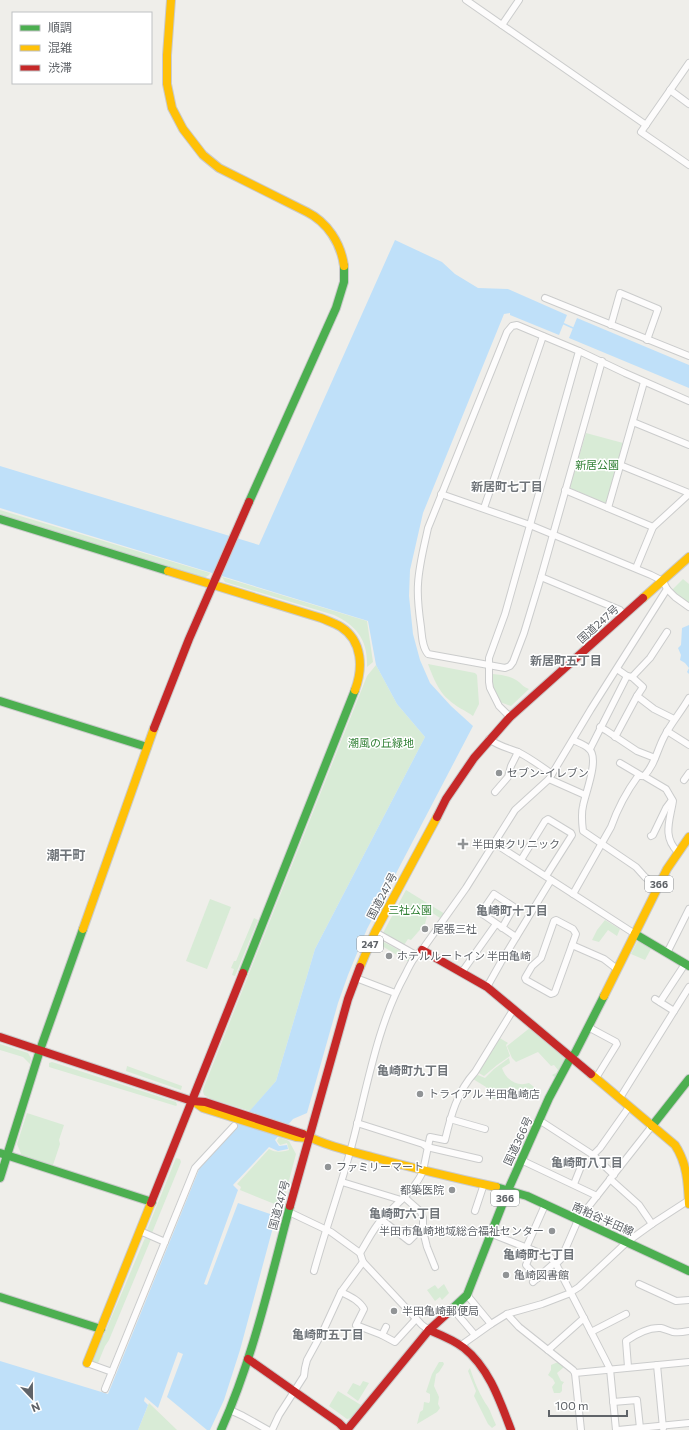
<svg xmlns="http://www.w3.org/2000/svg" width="689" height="1430" font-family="Commissioner,'Noto Sans JP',sans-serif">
<rect width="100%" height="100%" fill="#efeeea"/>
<g fill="#d8ebd6">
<path d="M586,433L623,443L607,502L605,503L572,489L570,487Z"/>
<path d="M0,510L210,573L209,575L204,578L0,516Z"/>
<path d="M222,577L367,621L373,662L367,667C368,640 357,626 334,615L225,582Z"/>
<path d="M683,579L689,584V605L671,591Z"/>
<path d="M428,664L475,673L477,675L479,704L473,716C466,711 455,706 449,700C438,691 433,677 428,664Z"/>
<path d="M376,665L397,704L425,737L315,949L276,1081L250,1111L211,1099L204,1095L203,1091L204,1087L367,676Z"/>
<path d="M493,674C502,675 512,676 519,682C522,685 524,687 529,689L511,706L500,702L492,688L491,677Z"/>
<path d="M406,890L445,914L422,946L440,918L431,912L427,916L425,924L411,940L408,939L404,945L383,933Z"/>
<path d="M210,899L231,907L207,969L186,961Z"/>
<path d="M254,918L258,920L235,976L232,975L234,969L231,968L234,961H236Z"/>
<path d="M605,920L620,929L617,936L608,930L599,942L592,940L597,930Z"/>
<path d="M380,940L408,955L410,959L409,962L382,946L383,944L381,943L376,952L374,951Z"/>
<path d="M637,942H642L652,947L645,960L631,954Z"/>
<path d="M531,1027L566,1058L557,1079L552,1075L556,1073L558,1070L554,1065L551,1066L538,1052L516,1062L512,1058L507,1046Z"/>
<path d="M498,1037L508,1043L506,1045L510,1056L497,1065L484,1076L477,1072Z"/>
<path d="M0,1044L28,1053L31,1058L30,1064L23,1057L0,1050Z"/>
<path d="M509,1058L510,1063L502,1068C506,1080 517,1087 529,1083L534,1087V1091L531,1095L522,1096L516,1093L513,1096L511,1095V1093L513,1091L510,1087L496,1093V1099C486,1100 487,1094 486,1087L473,1079L478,1075L485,1078L494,1069Z"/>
<path d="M52,1062L176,1102L177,1105L176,1106L49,1067V1063Z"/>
<path d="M127,1066L182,1086L181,1090L126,1071Z"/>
<path d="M27,1113L64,1125L59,1140L60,1144L53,1165L22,1156L17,1144Z"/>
<path d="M279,1137L289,1141L296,1154L282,1207L240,1190L241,1187L237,1184L269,1149C276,1153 282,1152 289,1150L287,1143L280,1145L277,1141Z"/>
<path d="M176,1158L180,1159L181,1162L152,1233H149L147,1230Z"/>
<path d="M145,1238L151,1239L109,1340L105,1346L98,1363L94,1362L92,1360L98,1342L104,1335Z"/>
<path d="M444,1284L449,1293L442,1300L440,1297L435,1301L427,1290L435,1285L438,1289Z"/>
<path d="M439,1362H443L444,1364L439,1372L436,1374L434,1386L439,1397L438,1404L440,1408L437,1412L417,1424L420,1412L423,1410L424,1402L429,1403L430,1401V1394L426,1392L432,1374Z"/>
<path d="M558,1362L564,1367L557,1373L561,1381L564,1382L562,1385V1391L560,1393H554L552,1387L555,1383L553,1379L548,1375L551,1370V1365Z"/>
<path d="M470,1368C474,1381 480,1396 488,1407C491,1412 493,1419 496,1425L492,1428L488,1424L474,1396L476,1391L468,1371Z"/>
<path d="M363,1381L369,1383L358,1401L347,1393L353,1383L360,1386Z"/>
<path d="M338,1391L361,1405L351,1418L347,1419L329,1406Z"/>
<path d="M149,1403L177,1430H138Z"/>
</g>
<g fill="#bfe0f9">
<path d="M395,240L442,262L455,274L478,288L508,289L567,315L559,335L510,315V313L504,314L423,513L410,570L409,596L413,634L420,660L430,683L451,706L473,726L367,929L348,975L338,1003L307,1113L293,1119L275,1140L279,1146L287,1145L288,1149L278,1151L269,1147L233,1185L238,1190L204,1284L207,1285L238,1203L276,1216L240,1350L224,1400L210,1430H207L167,1397L183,1354L178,1352L158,1408L145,1397L144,1401L148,1405L138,1430H0V1361L108,1394L200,1167L276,1081L315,949L425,737L397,704L376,665L368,621L0,508V466L259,545Z"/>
<path d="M577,318L689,365V388L569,338Z"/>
<path d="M689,625V674L687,672L689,668L685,663L680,660L681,655L678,648L681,645L682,628Z"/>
</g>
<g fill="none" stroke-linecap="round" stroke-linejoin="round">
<path stroke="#bfe0f9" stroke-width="1.5" d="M562,323L573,328"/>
<defs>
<g id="street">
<path d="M466,0L646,125"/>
<path d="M502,25L519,0"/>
<path d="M689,63L641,132L689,165"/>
<path d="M670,90L689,104"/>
<path d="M545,298L689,356"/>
<path d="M611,325L620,293L658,309L647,340"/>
<path d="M602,361L541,577L524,633L513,662L510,666L505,668L428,654C422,647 422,636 421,627C419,613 417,598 418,584C419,565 424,547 428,528L507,332L512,326L517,325L579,351L625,373L689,401"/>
<path d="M633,422L689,445"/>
<path d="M620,465L689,493"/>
<path d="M565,490L653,527"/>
<path d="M441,494L530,525L651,575L663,581L667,589L675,597L689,607"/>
<path d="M484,508L543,336"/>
<path d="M608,508L644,382"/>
<path d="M636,568L653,527L689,494"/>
<path d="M541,577L620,610L624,615"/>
<path d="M617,669L627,676L632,677L650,658L667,632"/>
<path d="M632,677L643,687L637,696L654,709L674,719"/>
<path d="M510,717L499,706L490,688L489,682V658L505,614L579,351"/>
<path d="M600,727L607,731L637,751L655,758"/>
<path d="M667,731L689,745"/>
<path d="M615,737L637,696"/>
<path d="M489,739C498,746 508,748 518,752C530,758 541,766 552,774"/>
<path d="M573,740C577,742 586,745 589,749C600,758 585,794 583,806C581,814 582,823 583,831L636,867L645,877L658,887"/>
<path d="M590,749L627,676"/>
<path d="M620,763L642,776"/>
<path d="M644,776L666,789L673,801C670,820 662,837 678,852"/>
<path d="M549,779L585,795"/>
<path d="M684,780L689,773"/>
<path d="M495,792L508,777L511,766L518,752"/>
<path d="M651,836L653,835L666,808L672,800"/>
<path d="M494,843L635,934"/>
<path d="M521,860L545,821L548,819L571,833L572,835L546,876"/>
<path d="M573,894L611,827C617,810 627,791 638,776H644C655,765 657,750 664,737C671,723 681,712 689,698"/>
<path d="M556,920L573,929L576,934L555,992L554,993L551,994L526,980L525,978L532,966L541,958L554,921Z"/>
<path d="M502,928L514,907L494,894L481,913L516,937"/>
<path d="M375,932L416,955"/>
<path d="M572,945L604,959L617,969"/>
<path d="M667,953L689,909"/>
<path d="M462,972L496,924"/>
<path d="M356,978L395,993"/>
<path d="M487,987L501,962L551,880"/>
<path d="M655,999L674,1011"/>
<path d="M660,1002L685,964"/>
<path d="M588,1027L616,1042L617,1044L596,1078"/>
<path d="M620,1098L689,987"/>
<path d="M450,1119L485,1129"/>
<path d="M539,1120L593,1155L614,1175"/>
<path d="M357,1123L423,1144L427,1147L479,1159"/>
<path d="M593,1155L600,1148L629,1107"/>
<path d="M521,1160L597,1196"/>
<path d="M610,1179L639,1205L652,1224"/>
<path d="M342,1182L401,1200"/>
<path d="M574,1184L582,1164"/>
<path d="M404,1197L421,1212L423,1218V1231L427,1247L435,1267"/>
<path d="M475,1211L484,1184"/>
<path d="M289,1212L331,1232L360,1253L363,1262L407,1309L422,1325L429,1330"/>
<path d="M382,1220L409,1241L419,1231H423"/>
<path d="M140,1231L165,1242"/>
<path d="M492,1234L550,1257L556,1264L605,1359L610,1369L616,1430"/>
<path d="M526,1248L545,1205"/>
<path d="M532,1250L526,1265L538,1278"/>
<path d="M360,1253C367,1242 373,1229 382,1219C396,1204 415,1190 423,1171L430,1137L445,1140C451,1115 457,1092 475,1072L513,1010"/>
<path d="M556,1264L561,1259L578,1220L652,1126"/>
<path d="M314,1271C325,1231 339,1192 350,1152C366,1094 376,1027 405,975C410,965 414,956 422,950L466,888L515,810L549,779L591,709L667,589"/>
<path d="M533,1282L552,1265L555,1264"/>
<path d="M639,1284L676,1301L689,1300"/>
<path d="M341,1292C349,1296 359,1300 364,1309L356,1325L382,1335L395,1342L416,1319"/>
<path d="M467,1295L491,1324"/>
<path d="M452,1308L475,1335"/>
<path d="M507,1314L519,1327L573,1370L575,1373L581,1430"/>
<path d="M591,1332L626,1314"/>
<path d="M382,1335L386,1327"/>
<path d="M460,1346L491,1324L507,1314L542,1304L568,1294L579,1287L627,1242L652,1224L689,1200"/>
<path d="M548,1350L584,1318"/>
<path d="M87,1363L112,1372"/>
<path d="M657,1365L663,1428"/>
<path d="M628,1367L626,1341C636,1334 649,1327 661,1328C665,1329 669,1331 673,1332C678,1333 684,1332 689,1331"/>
<path d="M575,1373L689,1362"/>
<path d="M105,1389L195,1168L234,1126"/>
<path d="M613,1402L637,1400L640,1428"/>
<path d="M230,1410L243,1416L268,1430"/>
<path d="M272,1430L279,1415L304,1376L305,1368L307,1360L324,1329L341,1292L363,1262"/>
<path d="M618,1430L689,1423"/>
</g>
<g id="fast">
<path d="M249,502L336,308L344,282V266"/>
<path d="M0,519L168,571"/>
<path d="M0,701L147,747"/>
<path d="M635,934L689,966"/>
<path d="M243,973L355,690"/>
<path d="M652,1126L689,1079"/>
<path d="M0,1153L152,1202"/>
<path d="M0,1178L40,1050L83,929"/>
<path d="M496,1187L527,1196L689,1271"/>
<path d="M0,1297L101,1329"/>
<path d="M452,1309L467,1295L508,1190L549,1098L571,1057L575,1053L604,996"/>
<path d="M221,1430C253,1359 270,1281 290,1206"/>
</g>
<g id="slow">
<path d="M171,0L167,55V84L172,108L183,129L203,155L219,168L307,212C327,222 341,243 344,266"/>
<path d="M168,571L321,618C328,621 335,623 341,627C363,641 363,669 355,690"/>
<path d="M643,598L689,557"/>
<path d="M83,929L154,728"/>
<path d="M360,967L375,932L437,817"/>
<path d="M604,996L667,869L689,837"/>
<path d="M591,1074L675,1145C687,1163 688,1183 689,1204"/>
<path d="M193,1101L203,1108L296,1137L308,1138"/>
<path d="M303,1134C324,1145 349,1151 372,1157C413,1168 455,1178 496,1187"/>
<path d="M87,1363L151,1203"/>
</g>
<g id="jam">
<path d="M154,728L189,639L249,502"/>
<path d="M437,817L446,799L474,758L510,717L643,598"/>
<path d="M422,950L487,987L591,1074"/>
<path d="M0,1037L192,1101L205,1102L303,1134"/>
<path d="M151,1203L243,973"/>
<path d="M290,1206L348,999L360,967"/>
<path d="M452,1309L429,1330C441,1335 454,1340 464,1348C489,1368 500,1401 511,1430"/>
<path d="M248,1359L339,1423L346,1430"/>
<path d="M347,1430L429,1330"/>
</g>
</defs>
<use href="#street" stroke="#cbcccc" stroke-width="8"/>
<use href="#fast" stroke="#cacacb" stroke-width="10"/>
<use href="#slow" stroke="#cacacb" stroke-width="10"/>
<use href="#jam" stroke="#cacacb" stroke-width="10"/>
<use href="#street" stroke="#fdfcfc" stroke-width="6"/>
<use href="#fast" stroke="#4caf50" stroke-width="8"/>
<use href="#slow" stroke="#ffc107" stroke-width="8"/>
<use href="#jam" stroke="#c62828" stroke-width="8"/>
</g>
<g fill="#919496" stroke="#fff" stroke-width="1.5">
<circle cx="499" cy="773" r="4"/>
<path d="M461 838h4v4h4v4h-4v4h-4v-4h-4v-4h4z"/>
<circle cx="425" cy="929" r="4"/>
<circle cx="389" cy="956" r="4"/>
<circle cx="420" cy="1094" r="4"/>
<circle cx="328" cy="1167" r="4"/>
<circle cx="452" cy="1190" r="4"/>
<circle cx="552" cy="1231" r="4"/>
<circle cx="506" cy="1275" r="4"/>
<circle cx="394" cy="1311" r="4"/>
</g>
<g text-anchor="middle" stroke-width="3" stroke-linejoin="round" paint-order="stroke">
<g fill="#fff" stroke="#8f9295" stroke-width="1">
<rect x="645" y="876" width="28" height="16" rx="3"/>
<rect x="357" y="936" width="26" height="16" rx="3"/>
<rect x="491" y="1190" width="28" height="16" rx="3"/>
</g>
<g font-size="10" font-weight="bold" fill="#5f6368">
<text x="659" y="888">366</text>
<text x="370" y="948">247</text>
<text x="505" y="1202">366</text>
</g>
<g font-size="11" fill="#348238" stroke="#fff">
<text x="597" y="469">新居公園</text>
<text x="381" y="747">潮風の丘緑地</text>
<text x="410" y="914">三社公園</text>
</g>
<g font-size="11" fill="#5f6368" stroke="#fff">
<text transform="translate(598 624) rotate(-42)" y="4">国道247号</text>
<text transform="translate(382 896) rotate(-62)" y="4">国道247号</text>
<text transform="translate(518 1141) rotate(-65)" y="4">国道366号</text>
<text transform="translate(279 1205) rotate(-75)" y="4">国道247号</text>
<text transform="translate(603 1219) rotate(24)" y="4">南粕谷半田線</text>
</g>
<g font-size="11" fill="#5f6368" stroke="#fff" text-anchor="start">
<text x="507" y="777">セブン-イレブン</text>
<text x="472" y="848">半田東クリニック</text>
<text x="433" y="933">尾張三社</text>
<text x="397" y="960">ホテルルートイン 半田亀崎</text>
<text x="428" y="1098">トライアル 半田亀崎店</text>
<text x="336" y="1171">ファミリーマート</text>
<text x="444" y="1194" text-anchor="end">都築医院</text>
<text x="544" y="1235" text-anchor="end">半田市亀崎地域総合福祉センター</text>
<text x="514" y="1279">亀崎図書館</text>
<text x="402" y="1315">半田亀崎郵便局</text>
</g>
<g font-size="12" font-weight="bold" fill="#70757a" stroke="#fff">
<text x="507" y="491">新居町七丁目</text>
<text x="566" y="665">新居町五丁目</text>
<text x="512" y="915">亀崎町十丁目</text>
<text x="413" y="1075">亀崎町九丁目</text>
<text x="587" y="1167">亀崎町八丁目</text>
<text x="405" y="1218">亀崎町六丁目</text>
<text x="539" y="1259">亀崎町七丁目</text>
<text x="328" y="1339">亀崎町五丁目</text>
</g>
<g font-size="13" font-weight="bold" fill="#70757a" stroke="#fff">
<text x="66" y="860">潮干町</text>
</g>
</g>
<rect x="12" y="12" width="140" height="72" fill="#ffffff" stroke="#bfc1c3"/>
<rect x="20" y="25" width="20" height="6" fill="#4caf50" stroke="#bfc1c3"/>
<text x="48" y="32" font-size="12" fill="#5f6368">順調</text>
<rect x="20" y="45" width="20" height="6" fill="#ffc107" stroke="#bfc1c3"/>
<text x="48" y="52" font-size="12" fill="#5f6368">混雑</text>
<rect x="20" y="65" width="20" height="6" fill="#c62828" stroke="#bfc1c3"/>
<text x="48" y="72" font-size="12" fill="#5f6368">渋滞</text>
<g transform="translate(32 1398) rotate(158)" stroke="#ffffff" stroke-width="3" paint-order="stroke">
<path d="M0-3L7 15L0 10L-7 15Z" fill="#5f6368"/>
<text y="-6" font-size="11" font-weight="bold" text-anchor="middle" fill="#5f6368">N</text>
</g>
<path d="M549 1410v6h78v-6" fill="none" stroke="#5f6368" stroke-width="2"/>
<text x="555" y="1410" font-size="12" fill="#5f6368" stroke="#ffffff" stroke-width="3" paint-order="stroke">100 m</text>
</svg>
